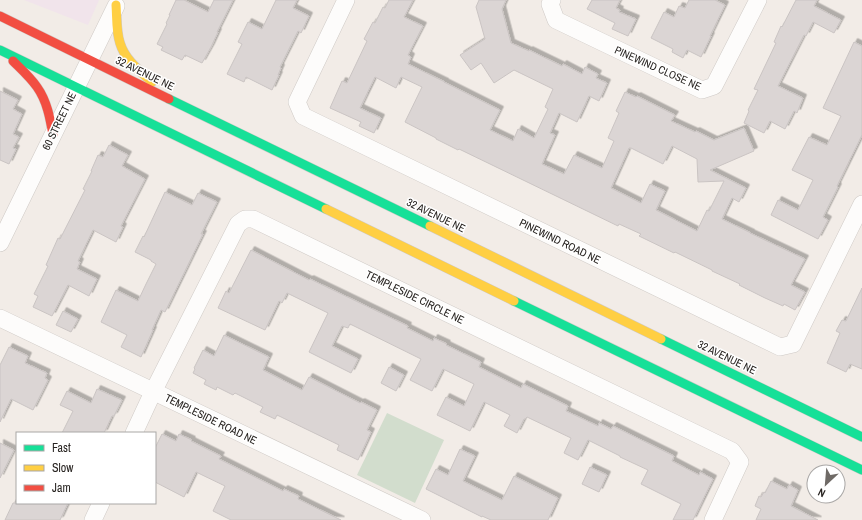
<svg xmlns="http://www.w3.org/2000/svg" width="862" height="520" font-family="'Archivo Narrow',sans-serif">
<defs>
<filter id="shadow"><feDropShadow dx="3.5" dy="-3.5" stdDeviation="0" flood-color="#0004"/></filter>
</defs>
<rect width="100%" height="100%" fill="#f2ece7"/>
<path fill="#f1e4eb" d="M24,0H99L88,25Z"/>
<path fill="#d2ddcd" d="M387,413L444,440L415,503L357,475Z"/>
<g fill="#dbd5d4" stroke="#cac4c3" fill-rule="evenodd" filter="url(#shadow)">
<path d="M176,0H184L208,12L214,0H233L217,32H218L211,47L202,63L185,55L182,60L161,50L163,47L157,44L167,24L166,23L170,15H169Z"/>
<path d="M276,0H297L293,8L309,16L301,33L298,31L280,67L281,68L278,75H279L272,90L246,77L244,82L227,74L242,44L238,42L248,22L262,29Z"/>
<path d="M389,0H413L404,17L423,26L408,55L411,57L408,64L445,82H444L500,110L490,130L513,141L518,129L534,138L548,109L545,107L553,89L514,70L494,83L481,63L471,70L460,55L485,39L476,7L479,0H506L502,9L511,43L529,51V50L562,66L563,64L582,74L585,67L598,74L596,78L607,83L599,101L589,96L577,122L559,113L550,133L555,135L542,164L564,174L574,155L602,168L614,141L608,138L619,113L616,111L625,92L636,97L637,96L675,115L671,121L695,132L696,131L714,140L744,128L754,151L710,170L746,188L739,202L732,198L722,219L751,233H750L805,259L791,285L805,292L795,310L784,304L783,306L765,298L739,285L740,284L712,271V270L675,252L674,253L639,236L641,234L619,224L618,226L459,149L458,150L436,139V138L405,122L422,87L401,77L396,88L375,77L360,108L381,118L374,133L359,126L361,122L330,108L342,81L347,83L367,41L364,39L373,22L375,23L383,7L385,8ZM672,146L697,159L698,182L724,181L709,211L707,210L697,231L656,210L665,191L650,184L641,203L611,188L629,148H631L663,164Z"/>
<path d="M592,0H620L616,8L620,10L619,12L636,19L628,36L612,29L615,23L587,9Z"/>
<path d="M689,0H715L725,5L710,36H711L701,57L687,50L683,58L672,52L673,49L651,38L664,12L674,17L679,6L685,8Z"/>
<path d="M796,0H817L814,6L841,20L834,33L813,22L806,36L804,35L778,86L803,98L797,113L794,111L785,129L770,121L764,133L744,123L749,111L748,110L758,90L754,89L776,43L774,42L781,26L782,27Z"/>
<path d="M854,42L862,46V135L837,186L838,187L823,217L828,220L818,239L771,215L778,200L798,210L813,180L792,170L809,137L827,145L841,116L823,108Z"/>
<path d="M0,91L18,100L13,109L22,114L13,134L19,137L13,148L16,149L9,164L0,160Z"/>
<path d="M109,145L128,155L122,166L145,179L121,226L123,227L116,242L93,230L78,261L80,262L77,269L97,279L89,296L68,285L52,316L33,307L38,296L34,294L48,266L46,265L58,238L60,239L85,190L83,189L92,171H91L98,155L103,157Z"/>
<path d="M165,192L192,205L198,193L217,202L201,234H203L165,312L161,310L152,330H153L141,357L121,347L127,335L101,322L116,290L138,301L146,284L156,264L151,261V260L135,252L143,236L144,237Z"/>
<path d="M251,250L309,280L310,279L408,326L407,328L433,341L434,338L447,344L446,345L481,362L479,367L521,388L523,384L568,406L566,411L598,426L599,423L611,429L613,426L674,456L672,461L699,475L700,472L713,479L693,520H673L681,504L641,484L648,470L620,457V456L588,440L578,460L564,453L571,438L527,417L525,419H524L517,433L504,426L510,415L484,402L470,431L437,415L446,397L464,406L474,384L443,369L432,391L410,380L421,359L350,324L348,328L342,326L332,346L358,359L351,373L309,352L328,313L287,293L282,303L279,301L265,330L218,308L226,291L229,293Z"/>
<path d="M862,288V369L850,364L846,372L827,363L840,333L836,331L842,320L846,321Z"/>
<path d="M63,311L78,319L71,332L56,325Z"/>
<path d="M224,335L269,357L263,370L302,390L309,377L360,403L361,402L377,410L367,430L371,432L358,460L337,450L339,445L277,415L275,419L260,412L263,407L235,393L233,395L217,387L216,390L204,384L206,380L193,373L195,369L194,368L203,350L214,356Z"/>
<path d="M9,347L28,356L25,363L47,373L45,378L48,380L33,410L11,399L0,422V365Z"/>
<path d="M389,367L404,375L396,391L381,383Z"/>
<path d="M97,389L122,400L114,416H112L104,433H62L73,411L60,405L67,391L91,403Z"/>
<path d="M162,434L176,441L179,434L192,440L191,441L221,456L219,459L283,491L284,489L299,496L298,499L341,520H231L213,511L225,486L196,472L184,497L155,482V448Z"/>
<path d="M0,443L14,450L0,478Z"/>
<path d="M460,449L475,456L463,481L502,500L514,476L558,498L548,520H491L482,516V517L426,489L436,469L448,475Z"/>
<path d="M590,467L607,475L599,492L582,484Z"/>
<path d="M771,481L787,489L789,485L798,490L791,506L818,520H756L761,509L755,506L759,496L761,497L764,492L765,493Z"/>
<path d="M13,503H68L60,520H5Z"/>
</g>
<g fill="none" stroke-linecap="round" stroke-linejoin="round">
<defs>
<g id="street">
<path d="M346,0L297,102L303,116L780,347L793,344L862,204"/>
<path d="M552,0L550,4L556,20L702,90L714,86L758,0"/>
<path d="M0,243L116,6"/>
<path d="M0,318L422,520"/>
<path d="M134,433L153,392L238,224L245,219H253L732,451L740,462L713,520"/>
<path d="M93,520L101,503"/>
</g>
<g id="fast">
<path d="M0,50L326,209"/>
<path d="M169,99L430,226"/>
<path d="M514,301L862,470"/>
<path d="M661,339L862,437"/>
</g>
<g id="slow">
<path d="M116,5C117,18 116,31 120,43C125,60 140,71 152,82"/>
<path d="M326,209L514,301"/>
<path d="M430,226L661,339"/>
</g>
<g id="jam">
<path d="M0,16L169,99"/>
<path d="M13,61C21,69 30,77 37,87C47,101 50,118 53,135"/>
</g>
</defs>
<use href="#street" stroke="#cfcac6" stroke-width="18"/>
<use href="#fast" stroke="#cfcac6" stroke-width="10"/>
<use href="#slow" stroke="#cfcac6" stroke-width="10"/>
<use href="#jam" stroke="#cfcac6" stroke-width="10"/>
<use href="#street" stroke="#fdfcfb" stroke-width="17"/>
<use href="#fast" stroke="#16e098" stroke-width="9"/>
<use href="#slow" stroke="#ffcf43" stroke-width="9"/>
<use href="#jam" stroke="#f24e42" stroke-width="9"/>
</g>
<g text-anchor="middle" stroke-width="3" stroke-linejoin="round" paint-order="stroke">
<g font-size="11" fill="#282421" stroke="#fff">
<text transform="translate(658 68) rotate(24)" y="4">PINEWIND CLOSE NE</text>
<text transform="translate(145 73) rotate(26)" y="4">32 AVENUE NE</text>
<text transform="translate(59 121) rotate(-64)" y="4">60 STREET NE</text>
<text transform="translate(436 215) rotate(26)" y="4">32 AVENUE NE</text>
<text transform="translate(560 241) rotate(26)" y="4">PINEWIND ROAD NE</text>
<text transform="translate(415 297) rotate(26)" y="4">TEMPLESIDE CIRCLE NE</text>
<text transform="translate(727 357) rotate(26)" y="4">32 AVENUE NE</text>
<text transform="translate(211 419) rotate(26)" y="4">TEMPLESIDE ROAD NE</text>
</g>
</g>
<rect x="16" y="432" width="140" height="72" fill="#ffffff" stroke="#a9a7a6"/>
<rect x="24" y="445" width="20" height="6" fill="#16e098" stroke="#a9a7a6"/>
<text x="52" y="452" font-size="12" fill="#282421">Fast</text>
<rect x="24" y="465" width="20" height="6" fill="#ffcf43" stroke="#a9a7a6"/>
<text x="52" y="472" font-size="12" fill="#282421">Slow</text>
<rect x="24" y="485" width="20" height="6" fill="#f24e42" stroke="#a9a7a6"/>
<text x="52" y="492" font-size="12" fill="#282421">Jam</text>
<g transform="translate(826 484) rotate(206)"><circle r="19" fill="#ffffff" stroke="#a9a7a6"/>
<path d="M0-3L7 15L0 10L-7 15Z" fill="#6f6a66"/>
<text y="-6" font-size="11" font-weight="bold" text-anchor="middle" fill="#282421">N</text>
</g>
</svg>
